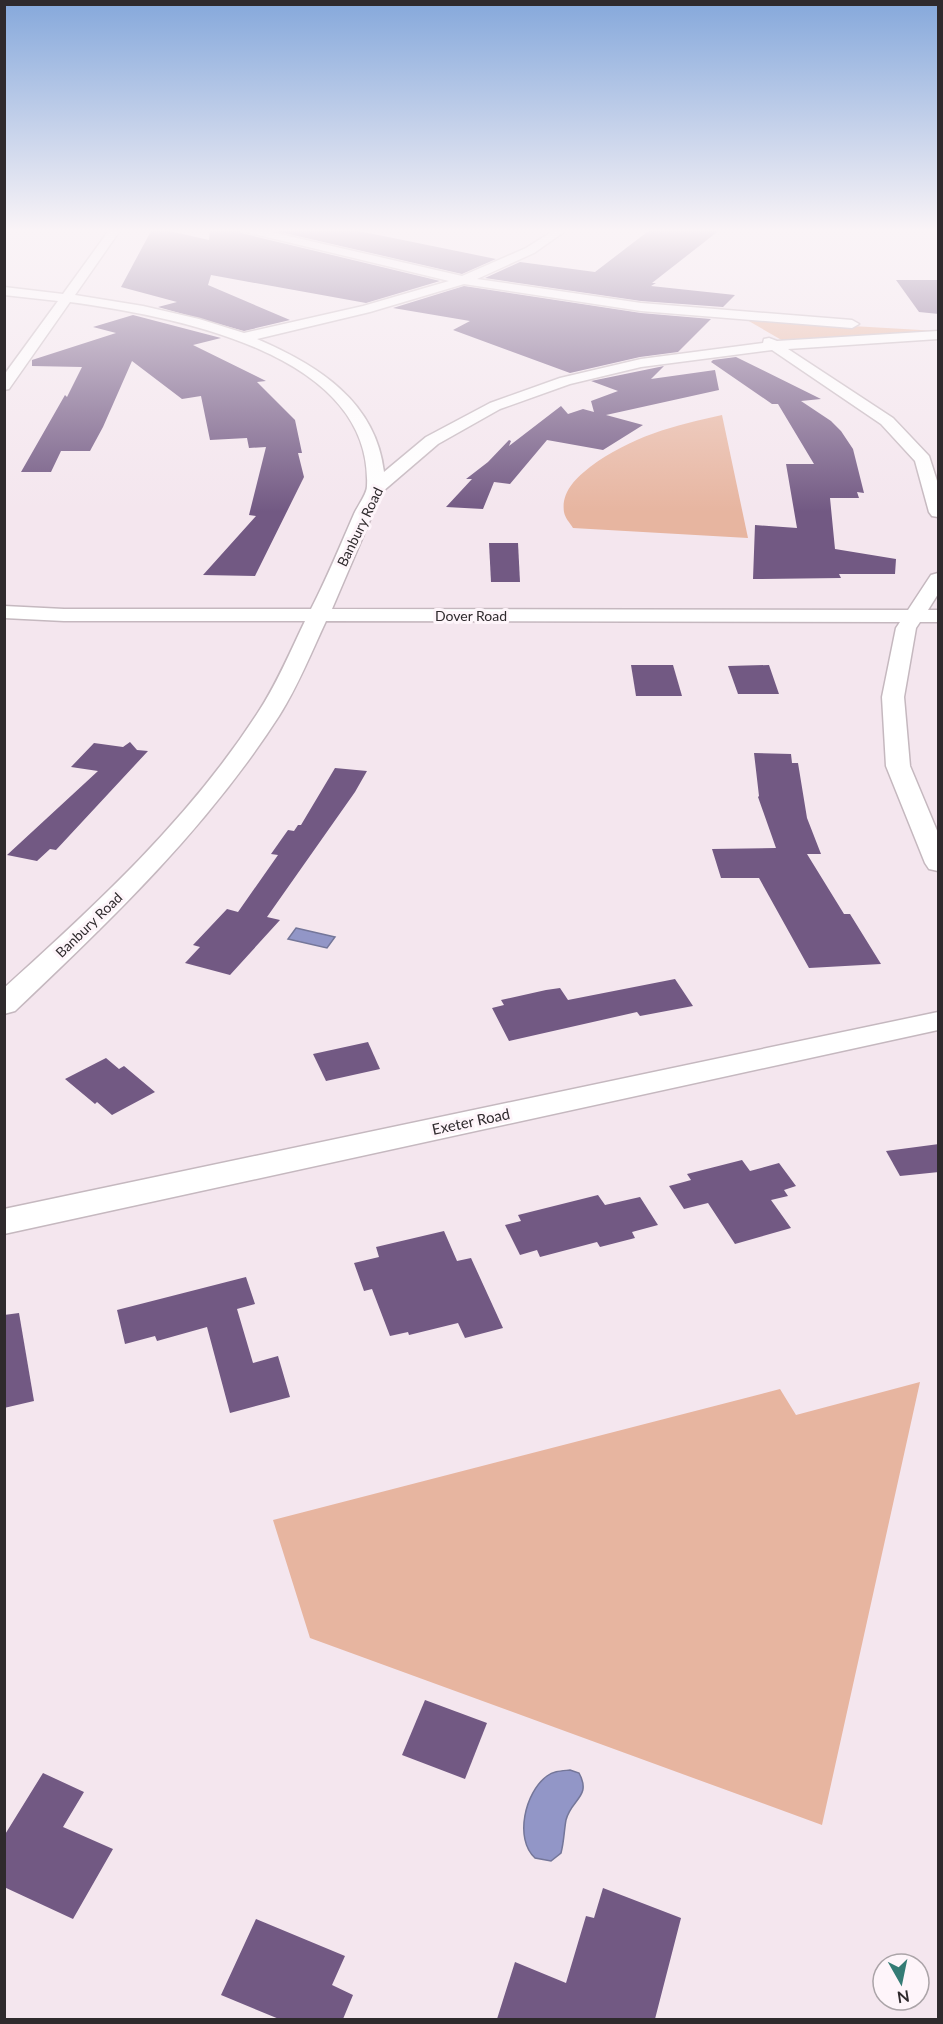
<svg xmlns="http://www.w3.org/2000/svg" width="943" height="2024" font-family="Lato,sans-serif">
<rect width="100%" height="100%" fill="#f4e6ee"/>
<g fill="#e7b5a0">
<path d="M747,320L938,331V333L785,342Z"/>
<path d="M722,415L748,538L573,528C570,523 565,518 564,512C561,492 576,478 590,467C630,437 675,425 722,415Z"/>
<path d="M920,1382L822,1825L310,1638L273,1520L780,1389L796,1415Z"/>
</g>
<g fill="#9296c7" stroke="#747699" stroke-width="1.5">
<path d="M296,928L335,937L327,948L288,939Z"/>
<path d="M570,1770L579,1773C592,1797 571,1799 566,1820C564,1831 564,1842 561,1853L551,1861L535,1858C514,1839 525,1792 547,1776C554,1771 561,1771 570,1770Z"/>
</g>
<g fill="#725983">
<path d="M161,229L209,240L210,229H239L241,233L440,281L366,303L211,275L208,285L290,320L244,331L158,307L177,302L121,287L151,231Z"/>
<path d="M267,229H349L496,259L462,274Z"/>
<path d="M651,229H721L652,283H656L651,286L735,295L723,307L641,301L485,278L520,262L595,272Z"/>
<path d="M896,280H939V314L919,312Z"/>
<path d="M464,286L641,313L711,319L678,352L640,357L570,373L453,330L470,321L393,308Z"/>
<path d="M133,315L221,338L193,345L266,381L257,382L295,420L302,453H298L304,477L255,576L203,575L256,516L249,515L266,447L249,448L247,438L210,440L201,396L182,399L132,361L103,427L90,451H61L51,472H21L65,395L67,397L82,367L32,366V360L116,333L93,327Z"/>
<path d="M736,357L821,399L801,401L831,421L841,431L853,449L864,493L857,492L859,498H830L835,549L896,559L895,574H839L841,578L753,579L755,525L797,528L786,464H814L778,404H772L711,362L713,360Z"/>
<path d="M664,366L651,379L715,370L719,390L606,415L643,425L603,450L547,440L510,484L494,482L483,509L446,507L472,479H466L488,462L509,440L511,441L509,446L561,406L568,414L583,409L594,412L591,401L618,391L591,381Z"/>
<path d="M489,543H518L520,582H491Z"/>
<path d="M631,665H673L682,696H636Z"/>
<path d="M769,665L779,694H738L728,666Z"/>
<path d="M130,742L137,750L148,751L56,850L50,849L37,861L7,855L98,771L71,767L94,743L123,747Z"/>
<path d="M754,753L791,754L792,763H798L807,818L821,854H807L844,914H850L881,964L809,968L759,878H721L712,849L776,848L758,797L759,796Z"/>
<path d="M335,768L367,771L355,792L267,917L280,920L230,975L185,963L200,947L193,945L227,909L238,912L278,855L271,854L288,830L294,831L298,825H301Z"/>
<path d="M675,979L693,1006L640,1016L637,1012L509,1041L492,1008L504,1005L501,1000L546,990L560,988L568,1000Z"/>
<path d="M368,1042L380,1069L326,1081L313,1054Z"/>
<path d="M106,1058L119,1069L124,1066L155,1092L112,1115L97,1102L95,1104L65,1079Z"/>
<path d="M939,1144V1172L900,1176L886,1151Z"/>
<path d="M742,1160L750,1171L779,1163L796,1186L784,1190L788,1196L771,1200L791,1228L735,1244L708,1203L684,1209L669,1186L691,1180L687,1174Z"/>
<path d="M598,1195L605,1205L640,1197L658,1225L632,1232L635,1238L600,1247L597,1242L540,1257L537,1250L520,1255L505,1225L521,1221L518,1215Z"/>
<path d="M444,1231L457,1261L471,1258L503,1328L465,1338L458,1323L409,1335L408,1332L390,1336L372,1289L364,1291L354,1263L379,1257L376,1247Z"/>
<path d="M246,1277L255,1304L237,1309L253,1363L278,1356L290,1397L230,1413L207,1327L157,1341L155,1336L125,1344L117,1310Z"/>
<path d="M19,1313L34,1401L4,1408V1315Z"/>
<path d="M425,1700L487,1723L465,1779L402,1755Z"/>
<path d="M43,1773L84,1792L63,1827L113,1849L73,1919L4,1887V1836Z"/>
<path d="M603,1888L681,1918L655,2019H497L515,1962L566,1983L586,1916L594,1918Z"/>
<path d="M256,1919L345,1956L332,1985L353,1995L343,2019H279L221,1995Z"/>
</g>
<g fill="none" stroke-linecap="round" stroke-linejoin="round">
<defs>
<g id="street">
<path d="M110,229H121L75,295L143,306L199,319L244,333L363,306L449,281L242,231L241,229H258L462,276L526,248L556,229H568L534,253L477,279L641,303L852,320L859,324L852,328L641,311L464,284L370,312L257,339C317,365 376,401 384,472L426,437L490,403L560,378L641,359L763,343L764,339L769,338L777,341L938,331V339L788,349L893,418L929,456L938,484V517L932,516L929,512L915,461L881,424L772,350L641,367L570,384L500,409L438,444L382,492L332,609L908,610L931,575L938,573V594L928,610H938V622H920L916,628L904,697L910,766L938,833V871L929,869L925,863L886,766L882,697L896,628L900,622L326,621C311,653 298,686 279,716C207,828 111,920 15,1011L4,1014V988C96,905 189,819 257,714C276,686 290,652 305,621H64L4,618V606L64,609H311C327,578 340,546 354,514C358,505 367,494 367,486C373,351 169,316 70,302L9,389L4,390V375L58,301L4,295V287L63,294Z"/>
<path d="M938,1012V1030L4,1234V1209Z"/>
</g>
</defs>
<use href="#street" stroke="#c5b8bf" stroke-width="3"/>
<use href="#street" fill="#fff" fill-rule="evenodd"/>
</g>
<linearGradient id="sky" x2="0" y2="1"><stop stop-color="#85a8db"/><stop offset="0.45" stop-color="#faf4f7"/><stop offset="1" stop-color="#faf4f7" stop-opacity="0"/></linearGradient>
<rect width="943" height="512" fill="url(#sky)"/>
<g text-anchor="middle" stroke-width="6" stroke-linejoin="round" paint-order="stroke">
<g font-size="14" fill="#2f2a2d" stroke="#fef5fa">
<text transform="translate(360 527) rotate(-64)" y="5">Banbury Road</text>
<text x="471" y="621">Dover Road</text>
<text transform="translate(89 925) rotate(-44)" y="5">Banbury Road</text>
</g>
<g font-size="15" fill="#2f2a2d" stroke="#fef5fa">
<text transform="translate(471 1122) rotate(-12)" y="5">Exeter Road</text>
</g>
</g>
<rect width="943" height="2024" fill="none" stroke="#2f2a2d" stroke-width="12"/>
<g transform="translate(901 1982) rotate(171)"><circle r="28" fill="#fef5fa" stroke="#aba4a8" stroke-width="1.5"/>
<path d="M0-4.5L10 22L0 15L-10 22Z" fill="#347b75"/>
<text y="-9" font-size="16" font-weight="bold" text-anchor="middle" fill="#2f2a2d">N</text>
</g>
</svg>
